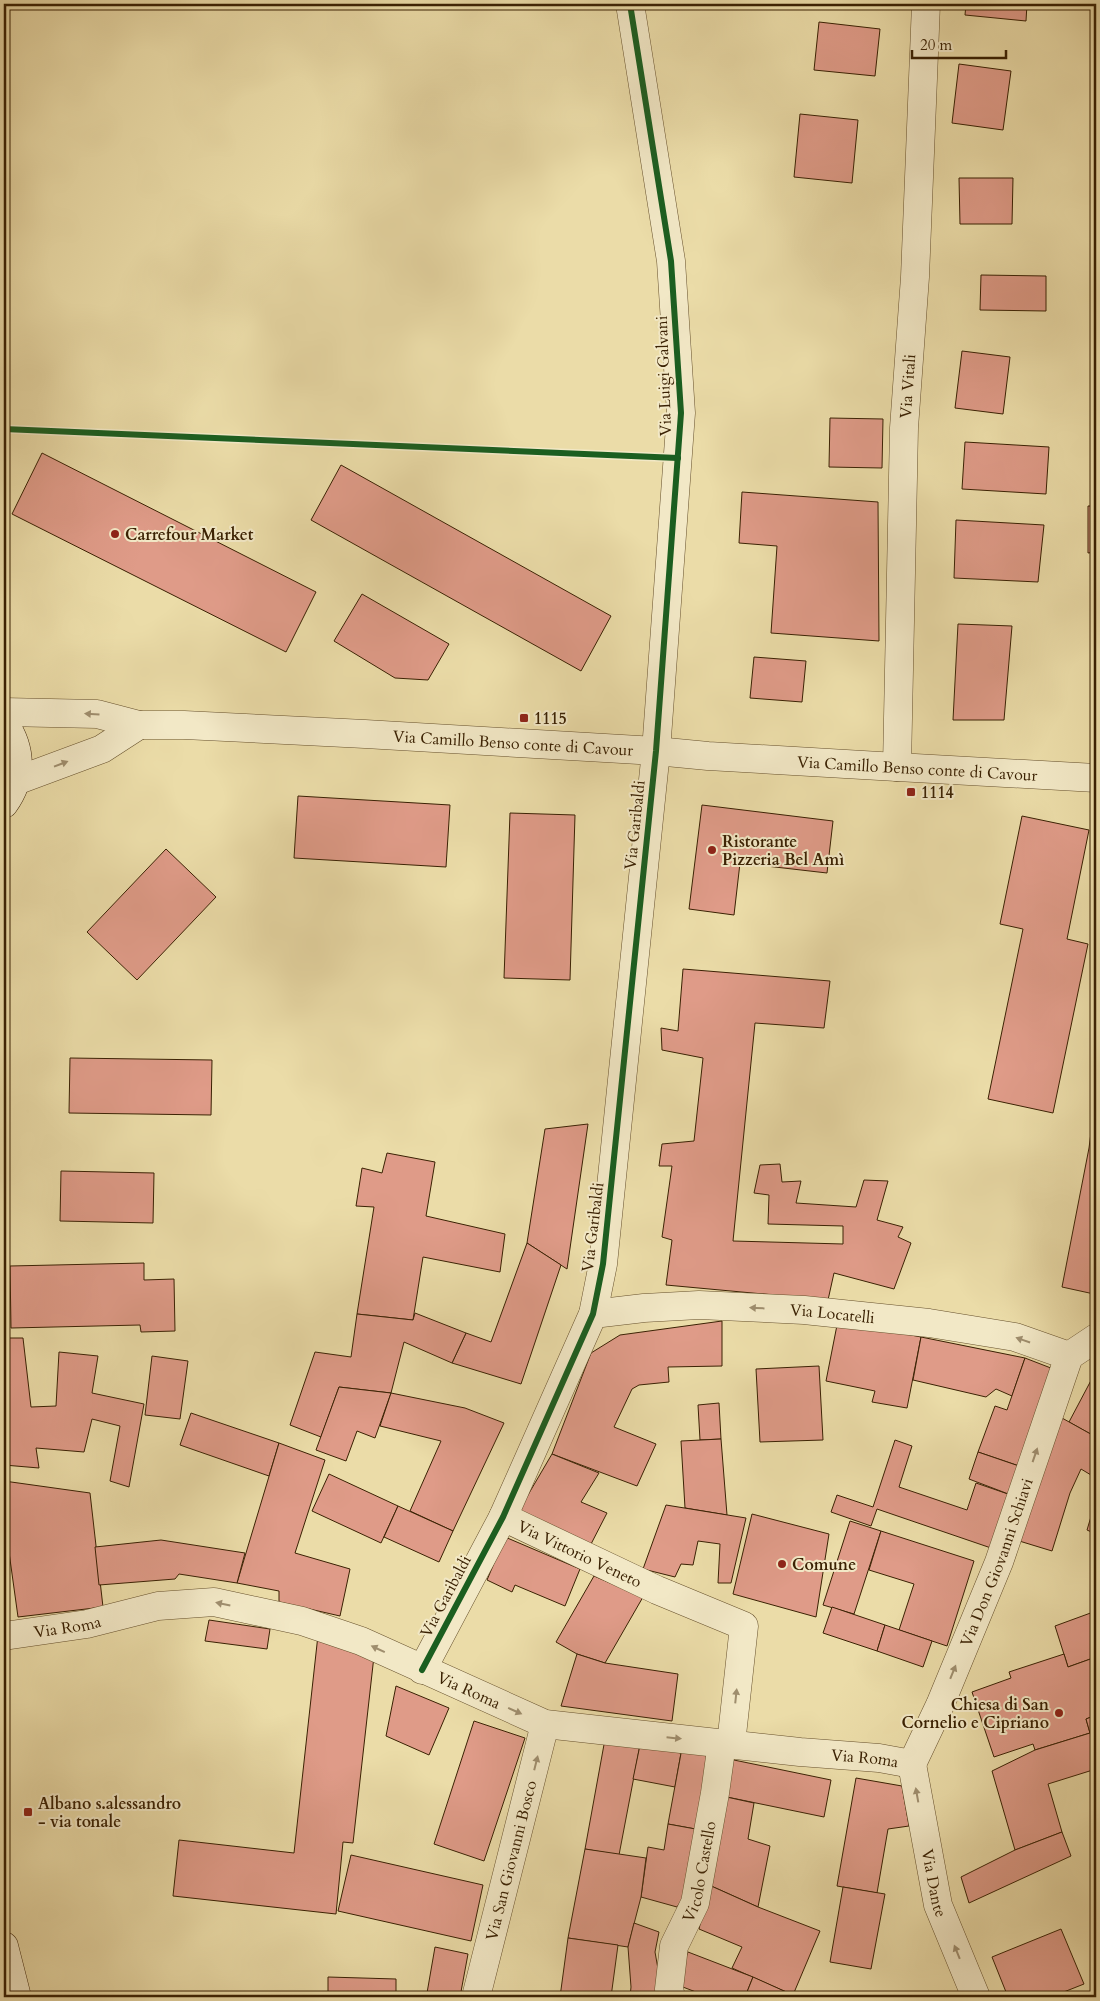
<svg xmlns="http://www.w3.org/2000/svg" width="1100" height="2001" font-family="Cardo,serif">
<rect width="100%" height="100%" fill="#ebdca8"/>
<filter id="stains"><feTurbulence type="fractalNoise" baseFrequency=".004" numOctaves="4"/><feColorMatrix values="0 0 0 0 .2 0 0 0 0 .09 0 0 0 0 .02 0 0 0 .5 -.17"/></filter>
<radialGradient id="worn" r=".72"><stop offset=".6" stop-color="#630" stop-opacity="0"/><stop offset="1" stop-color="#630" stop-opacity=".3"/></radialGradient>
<g fill="#df9b88" stroke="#3a2103">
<path d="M966,4H1027L1026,21L965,15Z"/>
<path d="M819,22L880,29L875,76L814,70Z"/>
<path d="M959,64L1011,71L1003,130L952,123Z"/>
<path d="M800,114L858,120L852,183L794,177Z"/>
<path d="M959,178H1013L1012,224H960Z"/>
<path d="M981,275L1046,276V311L980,310Z"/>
<path d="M962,351L1010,357L1003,414L955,408Z"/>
<path d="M830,418L883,419L882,468L829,467Z"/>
<path d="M965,442L1049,447L1046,494L962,489Z"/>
<path d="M42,453L316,592L286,652L12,514Z"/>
<path d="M341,465L611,616L581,671L311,520Z"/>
<path d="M742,492L878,502L879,641L771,633L777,546L739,543Z"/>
<path d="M1088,506H1096V552L1088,553Z"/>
<path d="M956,520L1044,525L1038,582L954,578Z"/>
<path d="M362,594L449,644L428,680L395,678L334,641Z"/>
<path d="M958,624L1012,626L1004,720H953Z"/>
<path d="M754,657L806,661L802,702L750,698Z"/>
<path d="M298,796L450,805L446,867L294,858Z"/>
<path d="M702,805L833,821L827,873L740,863L734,915L689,909Z"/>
<path d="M510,813L575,815L570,980L504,978Z"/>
<path d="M1022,816L1089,830L1067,939L1088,944L1053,1113L988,1099L1023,929L1000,924Z"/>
<path d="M166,849L216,897L137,980L87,932Z"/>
<path d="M683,969L830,981L824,1028L755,1023L733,1241L843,1244V1226L768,1224L769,1195L754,1193L760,1165L780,1164L782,1182L801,1181L796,1203L856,1207L864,1180L888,1181L877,1220L903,1227L898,1237L911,1243L894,1289L834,1273L828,1300L666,1285L672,1240L662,1237L672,1166H659L662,1144L694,1141L703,1058L662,1050L661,1028L678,1031Z"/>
<path d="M70,1058L212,1060L211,1115L69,1113Z"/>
<path d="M1093,1117H1096V1280L1094,1294L1062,1287L1089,1148Z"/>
<path d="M588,1124L567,1269L527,1243L545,1129Z"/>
<path d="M387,1153L435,1162L426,1216L505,1234L500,1272L423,1257L413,1320L357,1314L374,1207L356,1206L362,1168L382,1173Z"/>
<path d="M61,1171L154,1173L153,1223L60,1221Z"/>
<path d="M527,1243L561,1265L521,1384L452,1363L466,1333L491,1342Z"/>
<path d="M144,1263V1280L174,1279L175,1331L141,1332L140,1325L11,1328L10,1266Z"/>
<path d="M415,1313L466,1333L452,1363L404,1342L391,1393L339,1387L321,1437L290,1425L315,1352L351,1357L357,1314L413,1320Z"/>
<path d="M838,1320L921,1337L907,1408L872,1402L875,1391L826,1381Z"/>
<path d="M722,1321V1366L668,1367L669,1382L639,1385L632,1389L614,1427L656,1444L637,1486L552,1454L591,1353L620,1335Z"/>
<path d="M921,1337L1025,1358L1012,1396L996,1389L986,1397L913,1380Z"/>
<path d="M4,1338H23L31,1407L56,1406L59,1352L98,1356L92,1393L144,1404L129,1487L110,1481L120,1426L92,1419L84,1452L36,1448L39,1468L4,1465Z"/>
<path d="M152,1356L188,1361L180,1419L145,1415Z"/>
<path d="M1025,1358L1056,1370L1022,1467L978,1452L995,1406L1007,1410Z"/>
<path d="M819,1366L823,1440L760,1442L756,1369Z"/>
<path d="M1096,1371V1437L1069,1422Z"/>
<path d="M339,1387L391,1393L375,1438L357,1431L346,1461L316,1450Z"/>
<path d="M391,1393L465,1408L504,1423L453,1531L410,1511L441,1441L380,1426Z"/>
<path d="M719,1403L721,1439L700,1440L698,1405Z"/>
<path d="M191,1413L279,1443L269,1476L180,1445Z"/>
<path d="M1062,1418L1096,1437V1478L1081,1469L1070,1493L1052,1551L1016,1540Z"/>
<path d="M721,1439L727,1515L685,1508L681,1441Z"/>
<path d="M895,1440L912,1446L899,1487L967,1510L976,1483L1011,1495L994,1549L877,1509L871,1526L831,1512L837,1495L873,1507Z"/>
<path d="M279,1443L325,1460L295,1553L350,1569L340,1616L279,1602V1591L237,1583Z"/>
<path d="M978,1452L1022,1467L1011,1495L969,1479Z"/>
<path d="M552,1454L599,1473L581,1502L607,1513L590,1546L515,1517Z"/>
<path d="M329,1474L398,1506L381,1543L312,1511Z"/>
<path d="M4,1481L90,1493L103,1607L18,1617L4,1516Z"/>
<path d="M1096,1500V1534L1087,1530Z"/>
<path d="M666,1505L746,1518L731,1583H718L720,1544L698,1541L693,1565L681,1564L675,1577L643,1569Z"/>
<path d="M398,1506L453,1531L439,1562L384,1537Z"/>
<path d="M752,1514L829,1534L816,1617L733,1594Z"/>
<path d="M850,1521L881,1531L854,1614L823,1605Z"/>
<path d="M881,1531L974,1561L947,1646L899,1630L914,1584L869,1570Z"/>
<path d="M505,1537L580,1569L565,1606L515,1585L512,1592L487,1580Z"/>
<path d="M161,1540L245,1553L237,1583L179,1574L175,1579L99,1585L95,1547Z"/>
<path d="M594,1576L643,1597L605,1663L577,1654L556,1642Z"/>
<path d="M832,1607L885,1625L877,1651L823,1633Z"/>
<path d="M1096,1611V1657L1068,1667L1055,1626Z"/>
<path d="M209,1620L270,1629L267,1649L205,1641Z"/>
<path d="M885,1625L932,1641L923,1667L877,1651Z"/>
<path d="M318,1635L374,1656L353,1843L343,1842L336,1914L173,1896L179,1840L294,1853Z"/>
<path d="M577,1654L605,1663L678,1674L672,1721L561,1706Z"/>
<path d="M1064,1654L1068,1667L1096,1657V1715L1086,1719L1090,1733L1035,1750L1033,1744L994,1757L972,1692L1011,1678L1009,1672Z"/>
<path d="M396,1686L449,1708L429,1755L386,1736Z"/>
<path d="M1096,1715V1769L1048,1784L1062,1832L1015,1850L992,1771L1035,1750L1090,1733L1086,1719Z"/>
<path d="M474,1721L525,1738L484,1861L434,1844Z"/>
<path d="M605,1739L640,1745L619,1855L585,1849Z"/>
<path d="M640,1745L681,1753L675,1787L633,1779Z"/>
<path d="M682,1748L716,1755L701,1830L668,1824Z"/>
<path d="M729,1759L831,1780L824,1817L722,1796Z"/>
<path d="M856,1778L902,1786L909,1826L888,1829L877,1893L837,1886Z"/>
<path d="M722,1796L754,1803L748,1839L770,1846L758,1907L709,1885Z"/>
<path d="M668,1824L701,1830L694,1882L677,1907L641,1897L648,1847L664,1850Z"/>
<path d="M1062,1832L1071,1856L969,1903L961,1877L1015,1850Z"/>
<path d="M585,1849L646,1858L641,1897L628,1947L568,1938Z"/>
<path d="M351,1855L483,1885L471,1941L338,1911Z"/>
<path d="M709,1885L758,1907L820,1931L793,1995L732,1968L742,1947L699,1929Z"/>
<path d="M843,1887L885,1894L871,1969L830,1962Z"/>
<path d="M634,1923L659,1932L655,1952L663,1997H630L631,1987L628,1947Z"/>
<path d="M1061,1929L1084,1984L1051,1997H1008L992,1957Z"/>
<path d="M568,1938L618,1945L611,1997H560Z"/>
<path d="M435,1947L468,1954L460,1997L427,1993Z"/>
<path d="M688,1952L753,1977L745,1997H709L675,1984Z"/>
<path d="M328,1977L396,1979V1997H328Z"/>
<path d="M753,1977L793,1995L801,1997H745Z"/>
</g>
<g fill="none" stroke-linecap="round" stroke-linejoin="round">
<defs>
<g id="minor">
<path id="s1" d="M897,767L904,428L915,277L926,4"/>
<path id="s2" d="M593,1314L644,1308L699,1305L804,1310L929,1323L1015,1337L1069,1356"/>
<path d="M1069,1356L1096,1338"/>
<path id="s3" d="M503,1517L657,1590L744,1626L731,1744"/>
<path id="s4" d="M4,1636L87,1624L158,1606L214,1602L302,1621L361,1641L545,1724L800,1752L879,1758L912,1764"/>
<path d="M422,1670L503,1517L593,1314L603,1264L656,751L681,413L671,261L630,4"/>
<path id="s5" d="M912,1764L940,1705L999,1562L1069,1356"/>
<path id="s6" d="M912,1764L938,1905L976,1997"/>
<path id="s7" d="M476,1997L545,1724"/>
<path id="s8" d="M671,1997L669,1989L674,1946L695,1903L715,1793L722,1743"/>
</g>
<g id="tertiary">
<path id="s9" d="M4,712L97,714L139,725H184L365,734L656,751L708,756L897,767L1096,778"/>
<path d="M16,781L102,749L139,725"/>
</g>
<g id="secondary">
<path d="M4,723C22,749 23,778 4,804"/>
<path d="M4,1946L17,1997"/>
</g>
</defs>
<use href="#minor" stroke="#66502c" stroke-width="29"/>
<use href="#tertiary" stroke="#66502c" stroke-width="29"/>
<use href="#secondary" stroke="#3a2103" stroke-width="29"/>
<use href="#minor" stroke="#f2e8c6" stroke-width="28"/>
<use href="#tertiary" stroke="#f2e8c6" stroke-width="28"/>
<use href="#secondary" stroke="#f2e8c6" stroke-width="28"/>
<defs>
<g id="cycleway">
<path d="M4,429L678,458"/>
<path d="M422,1670L503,1517L593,1314L603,1264L656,751L681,413L671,261L630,4"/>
</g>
</defs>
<use href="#cycleway" stroke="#f2e8c6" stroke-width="9"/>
<use href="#cycleway" stroke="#1b5e20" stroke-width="6"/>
</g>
<defs><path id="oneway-solid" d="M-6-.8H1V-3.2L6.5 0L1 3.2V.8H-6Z" transform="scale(1.25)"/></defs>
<g fill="#9f8e6e">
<use href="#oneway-solid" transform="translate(92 714) rotate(-176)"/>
<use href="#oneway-solid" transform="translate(61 764) rotate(-21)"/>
<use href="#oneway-solid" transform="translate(757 1308) rotate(-177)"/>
<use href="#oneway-solid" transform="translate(1023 1340) rotate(-161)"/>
<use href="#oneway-solid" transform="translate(1035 1455) rotate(-71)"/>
<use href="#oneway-solid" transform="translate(223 1604) rotate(-168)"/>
<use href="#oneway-solid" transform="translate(378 1649) rotate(-155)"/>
<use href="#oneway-solid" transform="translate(953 1672) rotate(-68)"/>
<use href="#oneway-solid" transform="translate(736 1696) rotate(-84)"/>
<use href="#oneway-solid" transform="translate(515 1711) rotate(24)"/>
<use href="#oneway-solid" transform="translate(674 1738) rotate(6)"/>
<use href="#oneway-solid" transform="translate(536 1763) rotate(-76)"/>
<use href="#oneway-solid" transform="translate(917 1795) rotate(-100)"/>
<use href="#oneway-solid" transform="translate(957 1952) rotate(-112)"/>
</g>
<g fill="#8f2418" stroke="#f2e8c6" stroke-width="2">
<circle cx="115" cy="534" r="5"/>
<rect x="519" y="713" width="10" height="10" rx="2.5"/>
<rect x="906" y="787" width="10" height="10" rx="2.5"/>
<circle cx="712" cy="850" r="5"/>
<circle cx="782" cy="1564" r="5"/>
<circle cx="1059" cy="1713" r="5"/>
<rect x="23" y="1807" width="10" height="10" rx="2.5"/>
</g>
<g text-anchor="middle" stroke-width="4" stroke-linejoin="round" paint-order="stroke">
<g font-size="16" fill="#3a2103" stroke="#f2e8c6">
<text transform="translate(663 376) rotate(-92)" y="6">Via Luigi Galvani</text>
<text dy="6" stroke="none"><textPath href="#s1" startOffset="381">Via Vitali</textPath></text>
<text dy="6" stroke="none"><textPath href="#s9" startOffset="511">Via Camillo Benso conte di Cavour</textPath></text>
<text dy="6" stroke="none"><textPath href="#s9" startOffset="916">Via Camillo Benso conte di Cavour</textPath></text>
<text transform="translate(634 825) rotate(-84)" y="6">Via Garibaldi</text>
<text transform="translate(592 1227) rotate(-83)" y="6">Via Garibaldi</text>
<text dy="6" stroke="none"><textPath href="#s2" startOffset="240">Via Locatelli</textPath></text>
<text dy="6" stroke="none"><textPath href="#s3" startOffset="85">Via Vittorio Veneto</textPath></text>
<text dy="6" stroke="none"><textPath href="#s5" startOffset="219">Via Don Giovanni Schiavi</textPath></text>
<text transform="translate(445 1596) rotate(-62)" y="6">Via Garibaldi</text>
<text dy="6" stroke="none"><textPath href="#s4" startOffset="64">Via Roma</textPath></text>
<text dy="6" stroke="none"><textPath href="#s4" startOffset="484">Via Roma</textPath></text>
<text dy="6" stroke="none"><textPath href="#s4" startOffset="889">Via Roma</textPath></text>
<text dy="6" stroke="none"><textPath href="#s7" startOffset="141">Via San Giovanni Bosco</textPath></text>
<text dy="6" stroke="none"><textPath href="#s8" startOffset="131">Vicolo Castello</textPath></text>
<text dy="6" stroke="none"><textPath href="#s6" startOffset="121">Via Dante</textPath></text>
</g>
<g font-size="16" font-weight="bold" fill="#3a2103" stroke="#f2e8c6" text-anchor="start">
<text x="125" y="540">Carrefour Market</text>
<text x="534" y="724">1115</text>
<text x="921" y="798">1114</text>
<text x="722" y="847">Ristorante<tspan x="722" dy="18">Pizzeria Bel Amì</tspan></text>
<text x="792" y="1570">Comune</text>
<text x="1049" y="1710" text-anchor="end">Chiesa di San<tspan x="1049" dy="18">Cornelio e Cipriano</tspan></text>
<text x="38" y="1809">Albano s.alessandro<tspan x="38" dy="18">- via tonale</tspan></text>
</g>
</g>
<rect width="1100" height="2001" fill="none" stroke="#ebdca8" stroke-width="20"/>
<rect x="5" y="5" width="1090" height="1991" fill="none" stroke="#3a2103" stroke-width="2.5"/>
<rect x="10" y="10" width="1080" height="1981" fill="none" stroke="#3a2103"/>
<path d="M912 50v8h94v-8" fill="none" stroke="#3a2103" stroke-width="2.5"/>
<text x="920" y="50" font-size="15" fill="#3a2103" stroke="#f2e8c6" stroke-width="4" paint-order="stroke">20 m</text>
<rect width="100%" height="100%" filter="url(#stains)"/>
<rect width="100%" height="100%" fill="url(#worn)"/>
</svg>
